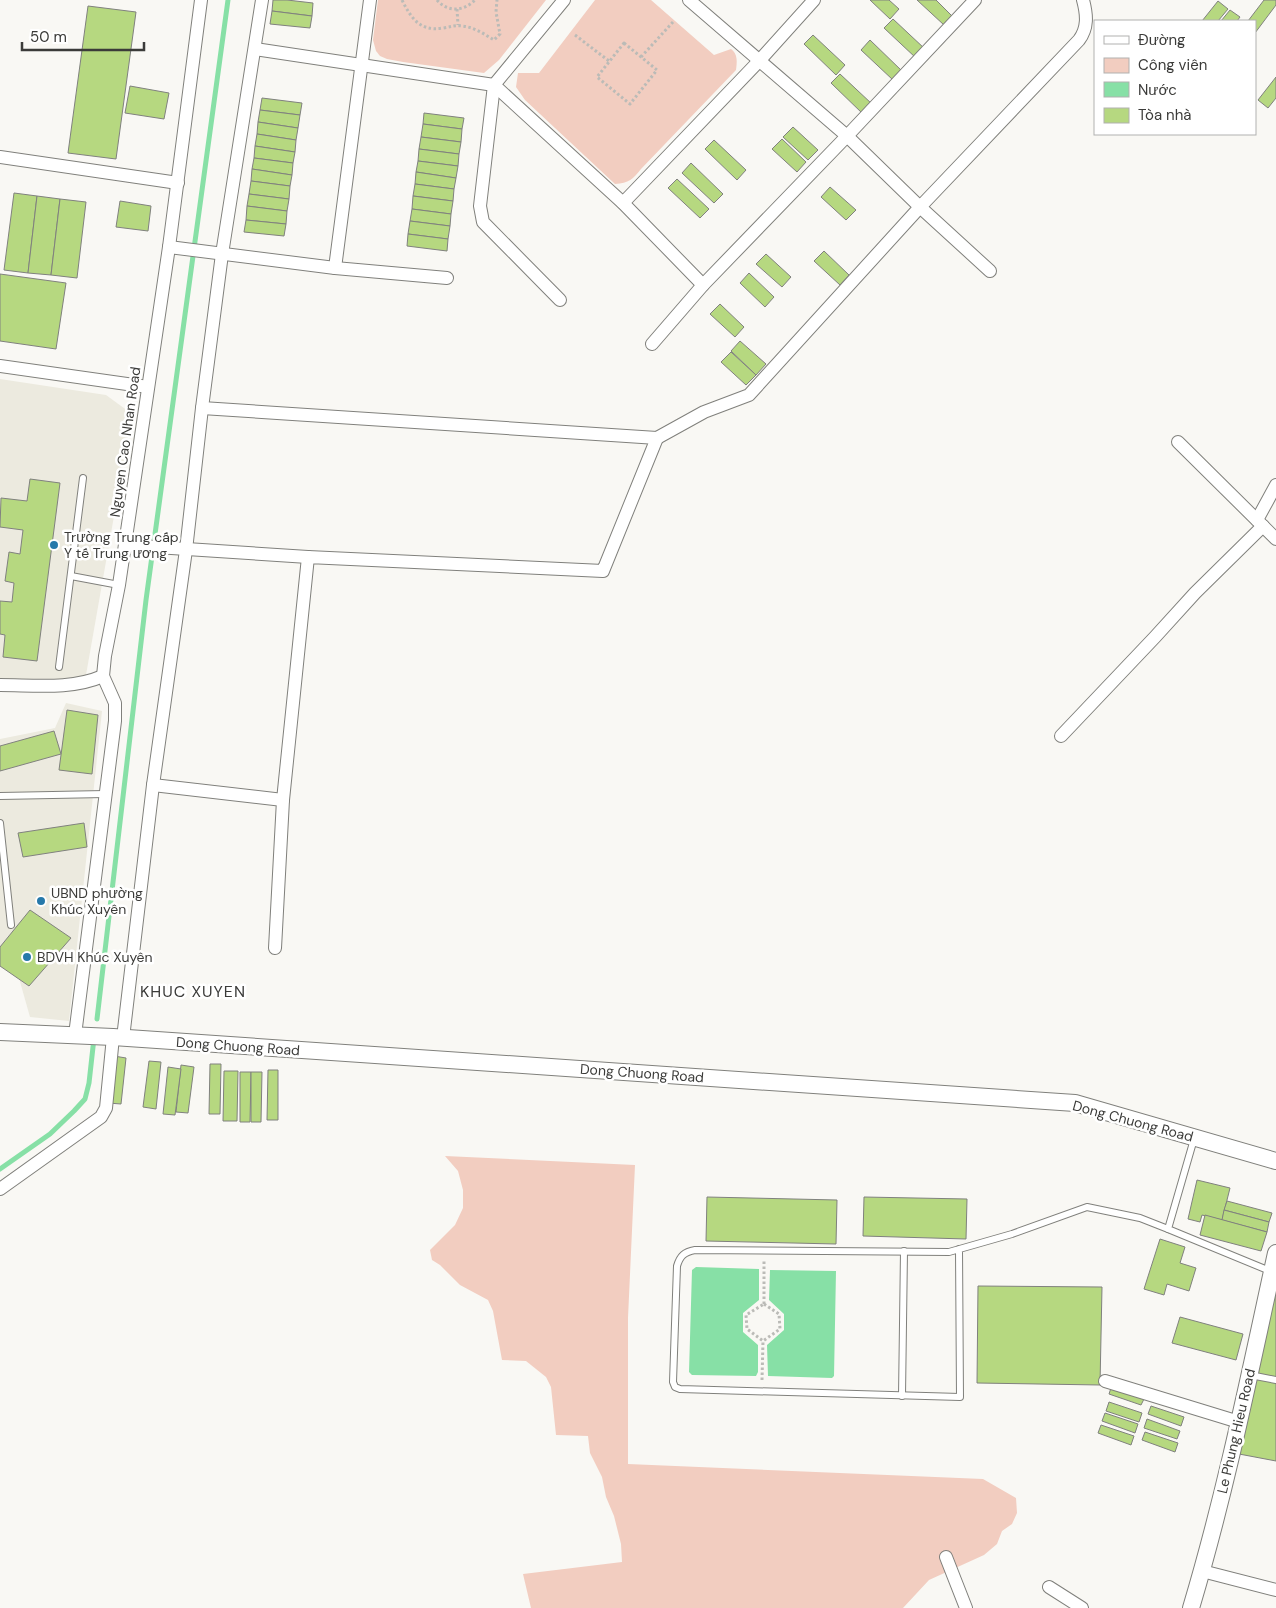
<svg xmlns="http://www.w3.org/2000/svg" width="1276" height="1608" font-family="'DM Sans',sans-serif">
<rect width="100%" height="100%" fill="#f9f8f4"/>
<g fill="#eceadf">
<path d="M0,379L106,395L132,414L86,675L78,681L0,679Z"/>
<path d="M66,703L102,711L69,1021L30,1017L13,957L0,955V739L55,728Z"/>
</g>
<g fill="#f2cdc0">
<path d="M378,0H546L499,60L484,73L403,62L387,59L380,56L376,51L373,40Z"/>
<path d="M595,0H651L714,55L731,49C738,54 737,62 736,70L641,169C633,179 629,183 615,184L525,100L516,87L518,73H539Z"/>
<path d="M445,1156L635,1165L628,1318V1464L983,1479L1016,1498L1017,1513L1012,1524L1002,1531L997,1544L984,1555L929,1580L903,1608H531L523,1574L622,1562L621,1544L614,1516L606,1497L602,1477L590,1453L588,1436L556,1435L551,1387L546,1377L526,1361L502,1360L493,1311L488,1300L460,1285L440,1265L432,1260L430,1250L455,1225L463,1208V1190L458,1171Z"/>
</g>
<g fill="#87e0a6">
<path d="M696,1267L759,1269V1300L743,1313V1332L758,1345V1372L756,1376L692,1375L689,1372L692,1270Z"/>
<path d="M770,1270L836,1271L834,1376L832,1378L768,1376L767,1345L784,1330V1314L769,1300Z"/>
</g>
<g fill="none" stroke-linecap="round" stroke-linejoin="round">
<g stroke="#87e0a6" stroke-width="5">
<path d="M97,1019L146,600L228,0"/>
<path d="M0,1169L50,1134L74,1111L85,1099L89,1083L94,1038"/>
</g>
</g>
<g fill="#b6d880" stroke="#80817e">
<path d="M273,0H287L313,3L312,16L272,11Z"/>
<path d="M870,0H889L899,9L890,19Z"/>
<path d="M917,0H936L952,16L944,25Z"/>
<path d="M1264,0H1276V5L1255,33V21H1248Z"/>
<path d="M1218,1L1228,9L1218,21H1202Z"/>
<path d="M88,6L136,12L116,159L68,153Z"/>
<path d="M1230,10L1240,17L1237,21H1221Z"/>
<path d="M272,11L312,16L310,28L270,24Z"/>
<path d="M893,19L925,49L916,58L884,28Z"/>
<path d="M813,35L845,65L836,75L804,44Z"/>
<path d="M870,40L902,71L893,80L861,50Z"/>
<path d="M840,74L872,104L863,114L831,83Z"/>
<path d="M1276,77V98L1268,108L1258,100Z"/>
<path d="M130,86L169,93L164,119L125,113Z"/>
<path d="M262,98L302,103L300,115L260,110Z"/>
<path d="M260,110L300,115L298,128L258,122Z"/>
<path d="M424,113L464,118L462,129L423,124Z"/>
<path d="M258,122L298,128L296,140L257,134Z"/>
<path d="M423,124L462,129L461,142L421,137Z"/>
<path d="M793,127L818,150L808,160L783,137Z"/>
<path d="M257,134L296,140L295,152L255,146Z"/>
<path d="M421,137L461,142L459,154L419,149Z"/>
<path d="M782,139L806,162L797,172L772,149Z"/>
<path d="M714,140L746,170L737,180L705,149Z"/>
<path d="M255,146L295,152L293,163L254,158Z"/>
<path d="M419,149L459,154L458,166L418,161Z"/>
<path d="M254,158L293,163L292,175L252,169Z"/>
<path d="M418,161L458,166L456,178L416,172Z"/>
<path d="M691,163L723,194L714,203L682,173Z"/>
<path d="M252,169L292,175L290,186L251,181Z"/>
<path d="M416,172L456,178L454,189L415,184Z"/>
<path d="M677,179L709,209L700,218L668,188Z"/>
<path d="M251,181L290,186L289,199L249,194Z"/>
<path d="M415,184L454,189L453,201L413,196Z"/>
<path d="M830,187L856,210L846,220L821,197Z"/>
<path d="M14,193L37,196L28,273L4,270Z"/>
<path d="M249,194L289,199L287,211L247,206Z"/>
<path d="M37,196L60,199L51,275L28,273Z"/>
<path d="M413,196L453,201L451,214L412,209Z"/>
<path d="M60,199L86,202L77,278L51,275Z"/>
<path d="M120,201L151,206L148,231L116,227Z"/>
<path d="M247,206L287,211L286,224L246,220Z"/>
<path d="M412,209L451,214L450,226L410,221Z"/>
<path d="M246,220L286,224L284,236L244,232Z"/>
<path d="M410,221L450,226L448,239L408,234Z"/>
<path d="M408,234L448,239L447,251L407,246Z"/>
<path d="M824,251L849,275L840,285L814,261Z"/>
<path d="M766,254L791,277L782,287L756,264Z"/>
<path d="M749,273L774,297L765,307L740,283Z"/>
<path d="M0,274L66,283L56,349L0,341Z"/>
<path d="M720,304L744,327L735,337L710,314Z"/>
<path d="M740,341L766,364L756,375L731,351Z"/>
<path d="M731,352L756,375L746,385L721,362Z"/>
<path d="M30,479L60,483L37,661L3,657L5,635L0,634V601L12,602L14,583L5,581L9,552L20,554L23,530L0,527L1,498L27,501Z"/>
<path d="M67,710L98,715L92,774L59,770Z"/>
<path d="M54,731L61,754L0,771V746Z"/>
<path d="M84,823L87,847L23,857L18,833Z"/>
<path d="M30,910L71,938L29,986L0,966V947Z"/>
<path d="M114,1056L126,1058L121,1104L108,1103Z"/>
<path d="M149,1061L161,1062L156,1109L143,1107Z"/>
<path d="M210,1064H221L220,1114H209Z"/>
<path d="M181,1065L194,1067L188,1113L176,1112Z"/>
<path d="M168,1067L181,1069L175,1115L163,1114Z"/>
<path d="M268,1070H278V1120H267Z"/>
<path d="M224,1071H238L237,1121H223Z"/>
<path d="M240,1072H251L250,1122H240Z"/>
<path d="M251,1072H262L261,1122H251Z"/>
<path d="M1197,1180L1230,1188L1222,1220L1202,1215L1200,1222L1188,1219Z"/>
<path d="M707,1197L837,1200L836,1244L706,1241Z"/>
<path d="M864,1197L967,1199L966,1239L863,1236Z"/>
<path d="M1227,1201L1272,1213L1269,1222L1224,1210Z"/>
<path d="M1224,1210L1269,1222L1267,1232L1222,1220Z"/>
<path d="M1205,1215L1267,1232L1261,1251L1200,1235Z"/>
<path d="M1160,1239L1185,1247L1180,1263L1196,1268L1189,1291L1167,1284L1164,1295L1144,1289Z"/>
<path d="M1276,1285V1461L1239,1454Z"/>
<path d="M978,1286L1102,1287L1100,1385L977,1383Z"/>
<path d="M1180,1317L1243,1334L1236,1360L1172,1343Z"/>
<path d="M1112,1385L1145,1397L1141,1405L1109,1394Z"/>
<path d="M1109,1402L1142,1413L1139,1422L1106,1411Z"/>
<path d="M1151,1406L1184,1417L1181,1426L1148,1414Z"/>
<path d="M1105,1413L1138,1424L1135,1433L1102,1421Z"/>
<path d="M1147,1419L1180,1431L1177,1439L1144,1428Z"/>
<path d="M1101,1425L1134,1436L1131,1445L1098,1433Z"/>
<path d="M1145,1432L1178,1443L1175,1452L1142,1440Z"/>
</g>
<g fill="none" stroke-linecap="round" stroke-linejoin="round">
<defs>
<g id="service">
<path d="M71,576L119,585"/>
<path d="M59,667L83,478"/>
<path d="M0,796L105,794"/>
<path d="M0,823L11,925"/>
<path d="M1194,1139L1168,1229L1270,1271"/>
<path d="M959,1249L960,1397L680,1389L675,1387L673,1382L677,1266C680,1256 684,1252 695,1250L949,1252L1012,1234L1087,1207L1140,1218L1168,1229"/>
<path d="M1250,1375L1276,1380"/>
<path d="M902,1396L904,1251"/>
</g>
<g id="minor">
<path d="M255,49L494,85L623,203L703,285"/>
<path d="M0,157L178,183"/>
<path d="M623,203L760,60L814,0"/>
<path d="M169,247L335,268L447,278"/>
<path d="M335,268L370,0"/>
<path d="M990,271L920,207L1079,40C1088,28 1087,15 1083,0"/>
<path d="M560,300L483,222L480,206L494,85L564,0"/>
<path d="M652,344L703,285L847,136L975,0"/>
<path d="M0,366L148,387"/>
<path d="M202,408L657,438L603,571L308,557L283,800L275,948"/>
<path d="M657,438L704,412L749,395L920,207L847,136L689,0"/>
<path d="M1178,442L1276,539"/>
<path d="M1257,520L1276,485"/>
<path d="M125,545L308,557"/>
<path d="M0,685C34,685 71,690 103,676"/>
<path d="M1061,736L1155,637L1195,593L1263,526"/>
<path d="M153,785L283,800"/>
<path d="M75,1035L115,721V703L103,676L105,656L119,585L169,247L201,0"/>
<path d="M123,1038L153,785L186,550L202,408L222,254L262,0"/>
<path d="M0,1189L101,1117L106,1108L113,1037"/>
<path d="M1105,1381L1239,1422"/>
<path d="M946,1557L966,1608"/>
<path d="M1202,1571L1276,1590"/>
<path d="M1049,1587L1082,1608"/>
</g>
<g id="tertiary">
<path d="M0,1032L113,1037L1075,1103L1276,1161"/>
<path d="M1191,1608C1226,1491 1250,1372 1276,1253"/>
</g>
</defs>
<use href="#service" stroke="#80807c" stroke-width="8"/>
<use href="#minor" stroke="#80807c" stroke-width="14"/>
<use href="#tertiary" stroke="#80807c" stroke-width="18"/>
<g stroke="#bbbbb7" stroke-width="3" stroke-dasharray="2.5 2.5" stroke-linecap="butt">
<path d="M402,0C411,18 420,32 443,28C450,27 455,25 462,26C474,27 484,34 494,40L500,34L496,12L497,0"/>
<path d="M437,0C448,13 464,11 475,0"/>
<path d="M457,9L458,25"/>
<path d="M575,35L609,61"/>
<path d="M624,43L657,70L630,104L597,77Z"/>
<path d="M641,57L673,22"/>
<path d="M764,1304L779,1314L780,1329L763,1341L747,1329L746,1315Z"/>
<path d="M764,1304V1259"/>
<path d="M762,1380L763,1341"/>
</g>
<use href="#service" stroke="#fff" stroke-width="6"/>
<use href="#minor" stroke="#fff" stroke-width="12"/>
<use href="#tertiary" stroke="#fff" stroke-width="16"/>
</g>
<g fill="#2679aa" stroke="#fff" stroke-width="2">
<circle cx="54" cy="545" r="5"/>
<circle cx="41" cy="901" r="5"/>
<circle cx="27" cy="957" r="5"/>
</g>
<g text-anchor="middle" stroke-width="5" stroke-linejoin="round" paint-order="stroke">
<g font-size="14" fill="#3b3b39" stroke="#fff">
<text transform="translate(125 442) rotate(-82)" y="5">Nguyen Cao Nhan Road</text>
<text transform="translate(238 1046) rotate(4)" y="5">Dong Chuong Road</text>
<text transform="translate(642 1073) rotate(4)" y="5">Dong Chuong Road</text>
<text transform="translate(1133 1121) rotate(15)" y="5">Dong Chuong Road</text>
<text transform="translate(1236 1431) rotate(-77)" y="5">Le Phung Hieu Road</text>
</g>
<g font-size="14" fill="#3b3b39" stroke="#fff" text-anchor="start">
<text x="64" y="542">Trường Trung cấp<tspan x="64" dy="16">Y tế Trung ương</tspan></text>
<text x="51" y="898">UBND phường<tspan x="51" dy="16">Khúc Xuyên</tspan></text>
<text x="37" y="962">BDVH Khúc Xuyên</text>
</g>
<g font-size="16" letter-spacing="1" fill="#3b3b39" stroke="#fff">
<text x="193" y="997">KHUC XUYEN</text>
</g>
</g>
<rect x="1094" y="20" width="162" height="115" fill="#ffffff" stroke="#b1b1b0"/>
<rect x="1104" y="36" width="25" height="8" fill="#ffffff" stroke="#b1b1b0"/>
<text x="1138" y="45" font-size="15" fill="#3b3b39">Đường</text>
<rect x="1104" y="58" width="25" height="15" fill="#f2cdc0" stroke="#b1b1b0"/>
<text x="1138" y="70" font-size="15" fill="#3b3b39">Công viên</text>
<rect x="1104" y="82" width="25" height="15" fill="#87e0a6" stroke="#b1b1b0"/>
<text x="1138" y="95" font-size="15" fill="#3b3b39">Nước</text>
<rect x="1104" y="108" width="25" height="15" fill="#b6d880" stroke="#b1b1b0"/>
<text x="1138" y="120" font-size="15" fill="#3b3b39">Tòa nhà</text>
<path d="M22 42v8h122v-8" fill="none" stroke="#3b3b39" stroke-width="2.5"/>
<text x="30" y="42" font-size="15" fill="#3b3b39" stroke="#ffffff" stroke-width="4" paint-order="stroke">50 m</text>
</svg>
